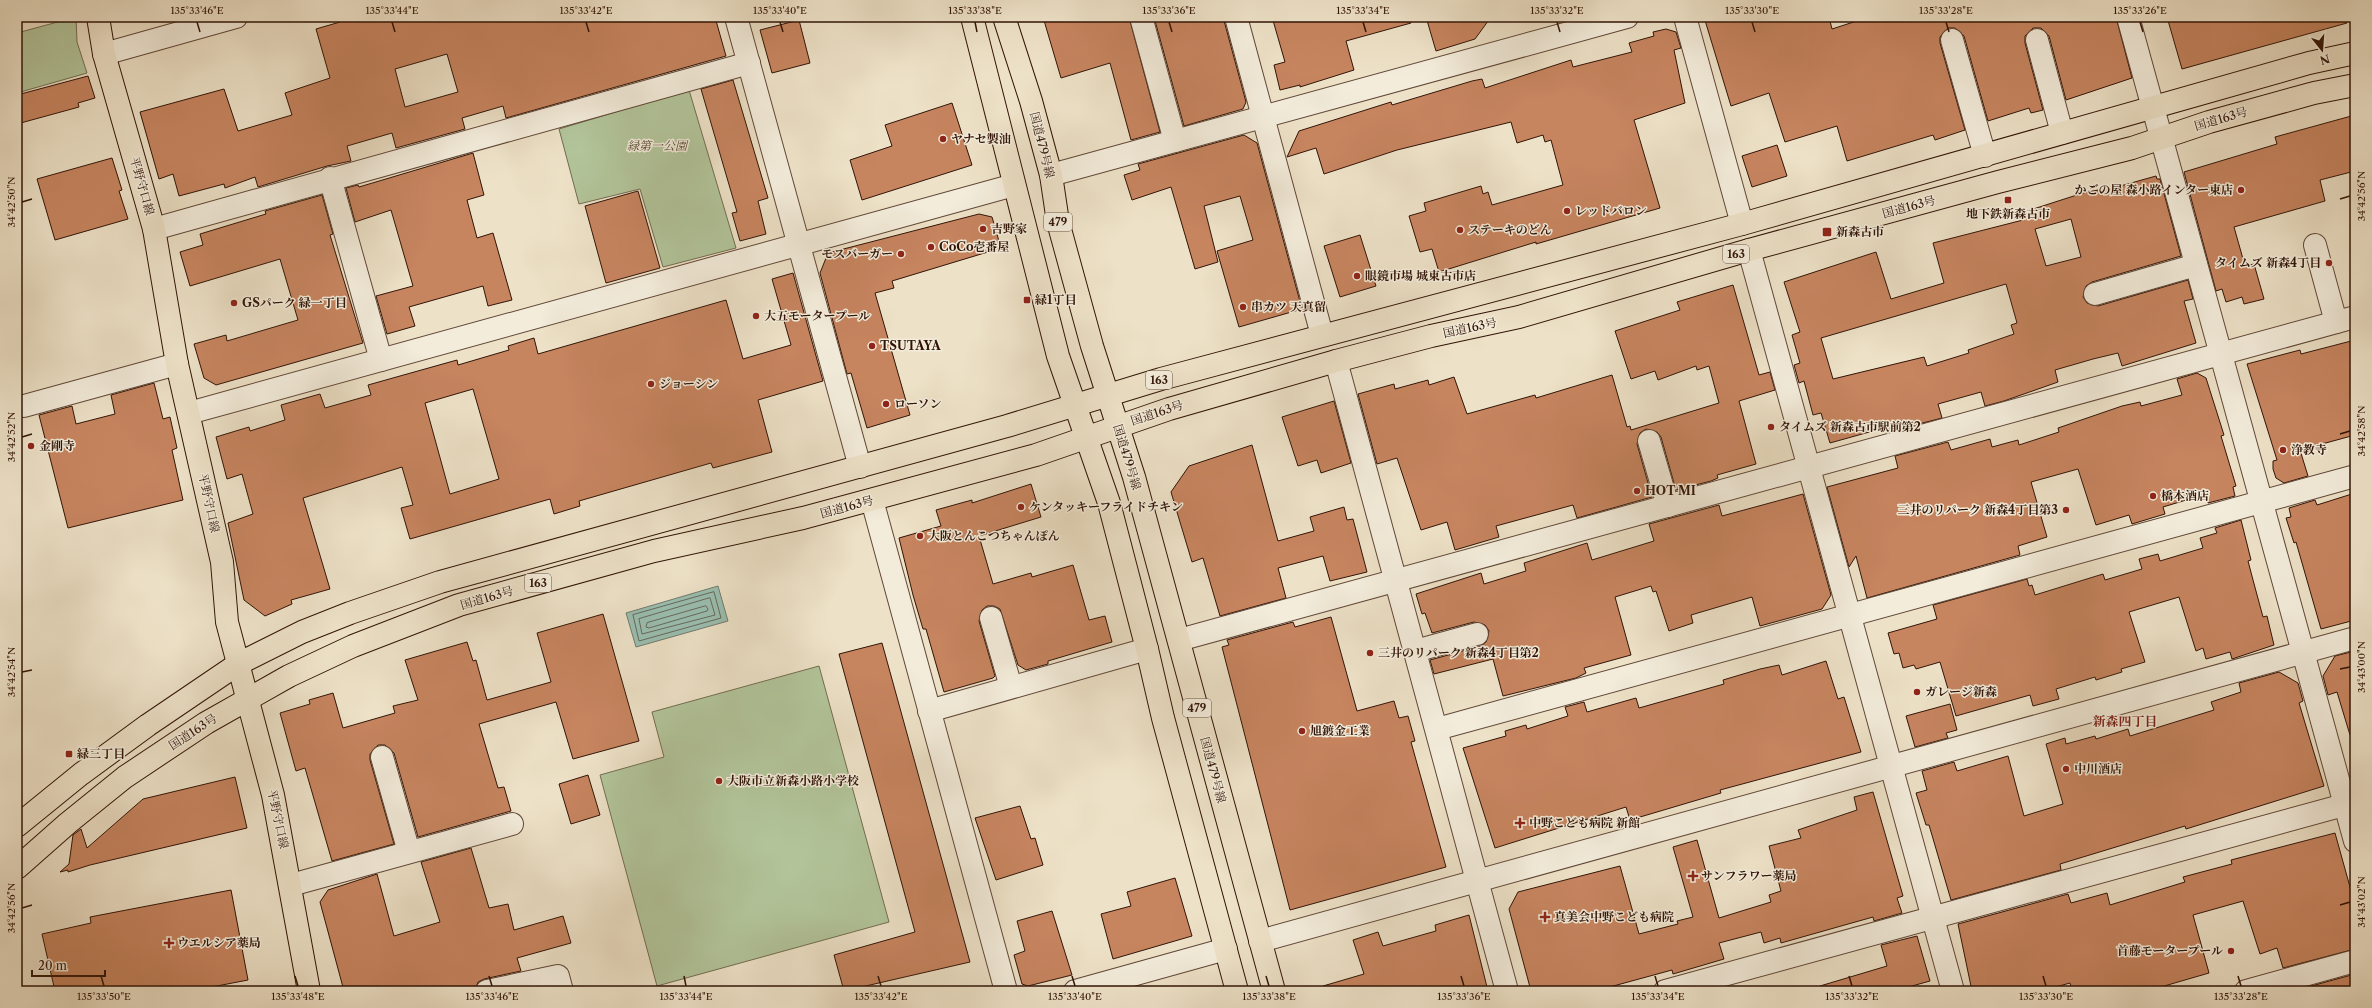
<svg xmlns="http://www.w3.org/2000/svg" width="2372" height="1008" font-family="'Libre Caslon Text','Noto Serif JP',serif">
<rect width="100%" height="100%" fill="#ede1c7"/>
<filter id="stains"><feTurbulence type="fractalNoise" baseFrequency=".005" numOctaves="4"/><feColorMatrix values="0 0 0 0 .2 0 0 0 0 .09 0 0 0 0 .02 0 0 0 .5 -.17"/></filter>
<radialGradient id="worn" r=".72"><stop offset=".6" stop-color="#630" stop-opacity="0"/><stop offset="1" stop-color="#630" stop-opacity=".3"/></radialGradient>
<g fill="#b2c49a" stroke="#726c50">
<path d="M76,17L77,42L87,73L17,93V33Z"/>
<path d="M689,90L736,248L663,267L640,189L579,204L559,129Z"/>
<path d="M819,666L889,922L657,986L600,775L664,757L652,712Z"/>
</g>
<path fill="#9abeb0" stroke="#707a6c" d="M718,586L728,621L636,647L626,613Z"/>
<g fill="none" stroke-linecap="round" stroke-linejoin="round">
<g stroke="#66695c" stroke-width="1">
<path d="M714,592L721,618L639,641L633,615Z"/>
<path d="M710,598L715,615L642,634L639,619Z"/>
<path d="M706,606L708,609L707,611L649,628L646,627L647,623Z"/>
</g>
</g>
<g fill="#c6845f" stroke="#311407" fill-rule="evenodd">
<path d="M339,17H715L726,56L506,118L503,106L462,118L465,129L396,148L392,133L347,146L351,161L327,166L258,187L255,177L225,188L224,184L179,196L173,174L159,179L140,112L224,89L238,131L292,115L285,93L330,78L316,29L340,22ZM447,54L458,92L405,107L395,69Z"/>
<path d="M1043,17H1129L1160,132L1131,140L1110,63L1061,78Z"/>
<path d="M1154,17H1223L1246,102L1243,109L1184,126Z"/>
<path d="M1272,17H1411V23L1346,41L1354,70L1300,87V85L1280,90L1274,65L1285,62Z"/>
<path d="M1426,17H1491L1475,39L1436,51Z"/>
<path d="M1704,17H1829L1832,29L1869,17H2116L2132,78L2066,100L2049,36L2041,28H2033L2025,36V43L2043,110L2031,113L2029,108L1988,121L1964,36L1955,28H1948L1940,37V43L1965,130L1935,140L1933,135L1847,161L1837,126L1785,142L1769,93L1731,106Z"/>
<path d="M2167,17H2346L2347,23L2182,69Z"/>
<path d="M799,20L810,63L772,73L760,30Z"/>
<path d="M1666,29L1676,32L1681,48L1674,50L1685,103L1634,120L1660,208L1536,244V242L1439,272L1432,249L1420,252L1409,216L1426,211L1424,203L1481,186L1483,194L1488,192L1492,205L1563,185L1551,140L1545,142L1543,135L1517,143L1511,122L1397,150L1324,174L1316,148L1287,157L1299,131L1391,102L1392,105L1472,81L1482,79L1485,88L1571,60L1573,67L1632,52L1629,43L1654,36L1653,32Z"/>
<path d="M88,76L95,98L78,103L79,107L17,124V95Z"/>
<path d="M733,80L768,198L758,201L766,234L740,241L732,213L737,212L701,89Z"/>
<path d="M952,103L972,165L862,200L850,160L892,146L885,125Z"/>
<path d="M2355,115V171L2320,180L2325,201L2234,227L2245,266L2254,264L2264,299L2244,304L2242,297L2226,302L2222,289L2216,291L2184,172L2277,144L2275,137Z"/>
<path d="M1244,135L1257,143L1302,309L1239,327L1217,251L1253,240L1240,196L1204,206L1218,262L1195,269L1171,187L1132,200L1124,175L1140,170L1138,164Z"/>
<path d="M1777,145L1787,176L1752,187L1742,156Z"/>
<path d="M473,153L484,195L467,200L477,238L493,233L512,300L488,306L483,286L409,307L415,326L387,334L376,296L413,286L391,210L355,222L346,188L358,185L359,187Z"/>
<path d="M112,158L122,190L119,191L128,219L55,240L37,179Z"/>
<path d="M2156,176L2157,179H2160L2181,256L2092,282L2086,286L2083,297L2087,303L2098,306L2188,280L2193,299L2184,301L2196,343L2122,366L2118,353L2093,359L2055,370L2058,382L2004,401L1985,406L1981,392L1938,404L1942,418L1888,432L1887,429L1880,431V429L1830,443L1821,413L1813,415L1804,381L1799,383L1794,365L1800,363L1792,335L1800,332L1784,282L1876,252L1891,299L1944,283L1933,243L2023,220L2021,213L2083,193L2098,190L2099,192ZM2071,219L2081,257L2046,266L2035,229ZM2006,284L2017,323L2011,325L2014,334L1968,350L1969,353L1927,366L1924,357L1833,379L1821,338Z"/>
<path d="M638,191L660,268L606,283L585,206Z"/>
<path d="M322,195L333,234L330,235L363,343L216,385L204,378L194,344L226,335L227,341L298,320L280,259L190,286L180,252L203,245L200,234L266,214L265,211Z"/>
<path d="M979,214L992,217L1001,248L892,281L894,288L875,293L910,415L867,428L851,373L847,374L820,273L828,253Z"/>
<path d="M1360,235L1376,286L1340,297L1324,246Z"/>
<path d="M793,273L823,381L758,400L772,452L713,468L711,463L579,501L580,506L554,514L550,499L410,539L401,508L413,505L402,467L303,498L330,589L291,600L292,604L265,616L244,600L228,523L253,514L242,474L227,479L216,437L249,427L250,431L285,420L281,405L320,394L325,408L371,395L368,385L457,360L458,365L509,350L508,346L534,338L538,354L726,300L743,359L791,345L772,279ZM473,389L499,479L450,494L425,403Z"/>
<path d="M1733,285L1759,375L1770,372L1775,390L1739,401L1756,464L1717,475L1718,478L1711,481L1676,490L1661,437L1657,432L1646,429L1640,433L1637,444L1652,497L1577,518L1573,505L1496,526L1499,537L1455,550L1447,522L1421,530L1397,458L1377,464L1358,394L1394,384L1395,389L1428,380L1429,385L1454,377L1467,414L1535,395L1536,398L1612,375L1627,427L1630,426L1631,430L1719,403L1709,366L1697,370L1696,366L1658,380L1655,371L1631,379L1615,331L1680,310L1677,302Z"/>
<path d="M2355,340V435L2300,450L2308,476L2284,483L2276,478L2273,469V461L2277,460L2247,364L2300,350L2301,354Z"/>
<path d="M2197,373L2206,378L2224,435L2221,436L2236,486L2233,487L2235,496L2208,503L2206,494L2163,507L2165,514L2132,524L2129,515L2096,525L2078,469L2031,482L2047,537L2018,546L2020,555L1867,598L1856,556L1849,567L1827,487L1898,468L1895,456L1948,442L1951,450L1990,439L1992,447L2018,440L2019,445L2059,432L2058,428L2122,406L2140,402L2141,406L2182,395L2177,379Z"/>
<path d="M154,383L163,419L170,417L177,448L172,450L183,500L68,528L39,415L72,406L76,424L115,414L111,395Z"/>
<path d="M1334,401L1351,463L1321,473L1317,460L1298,466L1282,417Z"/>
<path d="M1252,445L1278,541L1314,531L1310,517L1344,507L1347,520L1353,519L1367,572L1330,581L1323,556L1278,568L1286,598L1220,616L1203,558L1192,562L1171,492L1189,466Z"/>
<path d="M1031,484L1041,517L979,536L993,584L1031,573L1032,577L1073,565L1089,620L1105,616L1112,642L1048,661V664L1026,670L1018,665L1000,609L994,606H987L982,610L979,621L995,676L993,678L944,692L926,629H923L913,595L899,538L941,526L936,510L972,500V503Z"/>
<path d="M2355,493V620L2321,629L2296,542L2294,543L2286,518L2291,517L2289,508L2315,500L2317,505Z"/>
<path d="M1803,494L1831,595L1822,609L1760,626L1752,597L1691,615L1693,623L1669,631L1656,591L1653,592L1651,586L1615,597L1631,655L1584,668L1586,673L1576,678L1503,696L1493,659L1434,674L1430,660L1481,646L1486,642L1489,631L1485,625L1474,622L1432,633L1425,613L1422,614L1416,594L1481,573L1484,584L1526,571L1524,563L1587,543L1592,560L1654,541L1649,524L1719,505L1722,516Z"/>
<path d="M2241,520L2251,560L2248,561L2253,580L2263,617L2267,616L2274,645L2232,659L2230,652L2206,659L2203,648L2196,651L2179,597L2129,612L2145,662L2121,669L2122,672L2096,680L2095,677L2056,689L2059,699L2033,706L2030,695L1956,716L1940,662L1916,669L1914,665L1903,668L1899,653L1894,654L1888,633L1937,619L1933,605L2027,579L2029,586L2032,585L2035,595L2103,574L2105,580L2142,569L2139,559L2158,554L2160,561L2203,548L2200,538L2217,533L2215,528Z"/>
<path d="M603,614L639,741L573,759L556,702L479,724L498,788L504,787L511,811L418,837L394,753L385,745H378L370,754V760L394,844L332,861L305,768L296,771L280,713L310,704L309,700L333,693L343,728L395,713L393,706L418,700L405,660L467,642L473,661L476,660L487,700L551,682L537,633Z"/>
<path d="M1331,617L1357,711L1394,701L1399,718L1408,716L1415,741L1411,742L1446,867L1290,910L1222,647L1229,645L1227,640L1293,622L1295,627Z"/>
<path d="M882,643L970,962L844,991L834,955L915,932L839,654Z"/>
<path d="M2355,651V734L2350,735L2337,692L2328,695L2323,676L2335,656Z"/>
<path d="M1826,661L1838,699L1844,697L1861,752L1720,790L1721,793L1630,820L1626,807L1495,848L1463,748L1506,736L1505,731L1526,725L1527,729L1568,716L1565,707L1584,702L1587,712L1636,698L1639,708L1724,684L1723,680L1760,669L1779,665L1782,675Z"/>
<path d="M2279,672L2298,683L2303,701L2299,703L2324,786L2186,829L2185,826L2060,864L2061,870L1951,900L1929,825H1926L1916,793L1927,790L1922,771L1954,762L1957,771L2008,756L2024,816L2063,804L2046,744L2065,738L2066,744L2095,736L2096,739L2128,729L2130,736L2214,710L2211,702L2241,692L2239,683Z"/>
<path d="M1950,704L1957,730L1946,733L1948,738L1915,747L1906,716Z"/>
<path d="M588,775L600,815L571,824L559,784Z"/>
<path d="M235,777L247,828L90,865L68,872V870L60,872L69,864L73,835L81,829L87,848L143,799Z"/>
<path d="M1873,792L1903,896L1897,898L1902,913L1874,921L1873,917L1781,943L1780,938L1764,943L1761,932L1719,943L1724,959L1673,974L1672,970L1595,991H1531L1509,909L1518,892L1620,866L1639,934L1678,924L1677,921L1693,917L1673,847L1697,840L1719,918L1771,902L1769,895L1781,891L1769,846L1801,838L1798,830L1857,810L1854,797Z"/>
<path d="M1020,806L1031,839L1035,838L1043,865L996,880L975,818Z"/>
<path d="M2335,833L2355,905V949L2283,968L2277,948L2260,954L2243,901L2193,915L2209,973L2147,991H2072L2070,983L2041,991H1972L1958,924L2068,894L2071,903L2107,893L2110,905L2185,882L2183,877L2232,864L2231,860Z"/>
<path d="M471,848L489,908L508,904L514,930L563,916L571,943L517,958L521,971L484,979L478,982L475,991H344L320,902L328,890L377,874L394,936L440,922L421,862Z"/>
<path d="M1175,878L1192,936L1113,959L1101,914L1131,906L1127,892Z"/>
<path d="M231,890L248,980L191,991H55L42,934L91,923L90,917Z"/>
<path d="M1052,911L1072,975L1028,986L1022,984L1014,955L1025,951L1017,921Z"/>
<path d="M1469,915L1488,991H1323V986L1364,974L1353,940L1378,932L1383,946L1436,931L1435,925Z"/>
<path d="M1917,936L1930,981L1894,991H1821L1820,986L1887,966L1881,945Z"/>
<path d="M2355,974V991H2293Z"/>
</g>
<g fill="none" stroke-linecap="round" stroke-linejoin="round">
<defs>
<g id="minor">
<path d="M736,17L860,467"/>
<path d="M1141,17L1175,141"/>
<path d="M1236,17L1322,335"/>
<path d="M1685,17L1742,224"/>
<path d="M2128,17L2355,841"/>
<path d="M1952,40L1985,156"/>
<path d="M2037,40L2062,133"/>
<path d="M104,54L236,17"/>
<path d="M1051,175L1627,17"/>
<path d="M330,178L381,360"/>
<path d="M154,229L749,63"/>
<path d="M2315,245L2336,322"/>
<path d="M1749,250L1953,991"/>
<path d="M2095,294L2196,265"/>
<path d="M1336,361L1507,991"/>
<path d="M24,406L177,364"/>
<path d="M189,413L1014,185"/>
<path d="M1649,441L1668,506"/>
<path d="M872,500L1006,991"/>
<path d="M991,618L1011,687"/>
<path d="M1179,640L2355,317"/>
<path d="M1415,651L1477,634"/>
<path d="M929,711L1147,649"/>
<path d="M1437,729L2355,476"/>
<path d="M382,757L409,852"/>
<path d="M291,885L512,824"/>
<path d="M1260,941L2355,638"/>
<path d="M487,991L558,976L562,991"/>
<path d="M1075,991L1226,949"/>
<path d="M1665,991L2355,802"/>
<path d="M2246,991L2355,961"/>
</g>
<path id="major" d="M98,17L104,54L154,229L177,364L222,562L227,622L273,795L309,991"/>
<g id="highway">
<path d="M972,17L1058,356L1109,503L1147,649L1163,718L1237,991"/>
<path d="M1004,17L1031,101L1051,175L1058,222L1092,346L1134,477L1274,991"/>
<path d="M17,826L81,774L148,725L238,664L302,632L350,613L440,582L1007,426L1161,379L1742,224L2309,63L2355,53"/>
<path d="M17,868L68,823L125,777L206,723L289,676L353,646L459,605L654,551L803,518L1036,455L1169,409L1336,361L1431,336L1519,317L1749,250L1998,182L2132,148L2209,122L2314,93L2355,85"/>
</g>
</defs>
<use href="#minor" stroke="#604737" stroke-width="24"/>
<use href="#major" stroke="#311407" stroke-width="24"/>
<use href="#highway" stroke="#311407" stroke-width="24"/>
<use href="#minor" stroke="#f3ecdb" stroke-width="22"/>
<use href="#major" stroke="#ede1c7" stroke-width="22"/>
<use href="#highway" stroke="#ede1c7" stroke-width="22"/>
</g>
<path fill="none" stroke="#311407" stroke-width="1.5" d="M197,22L200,32M392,22L395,32M586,22L589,32M780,22L783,32M975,22L977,32M1169,22L1172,32M1363,22L1366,32M1557,22L1560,32M1752,22L1755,32M1946,22L1949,32M2140,22L2143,32M2340,199L2350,196M22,202L32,199M2340,434L2350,431M22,437L32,434M2340,669L2350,667M22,672L32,670M2340,905L2350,902M22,908L32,905M101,976L104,986M295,976L298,986M489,976L492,986M684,976L686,986M878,976L881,986M1072,976L1075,986M1266,976L1269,986M1461,976L1464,986M1655,976L1658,986M1849,976L1852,986M2043,976L2046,986M2238,976L2241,986"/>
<g fill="#8f2418" stroke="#f3ecdb" stroke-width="1.5">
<circle cx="943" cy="139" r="4"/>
<circle cx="2241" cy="190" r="4"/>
<rect x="2004" y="196" width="8" height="8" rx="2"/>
<circle cx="1567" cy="211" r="4"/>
<circle cx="983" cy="229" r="4"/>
<circle cx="1460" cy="230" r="4"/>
<rect x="1822" y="227" width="10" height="10" rx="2"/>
<circle cx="931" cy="247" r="4"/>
<circle cx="901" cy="254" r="4"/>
<circle cx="2329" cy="263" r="4"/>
<circle cx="1357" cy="276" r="4"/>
<rect x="1023" y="296" width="8" height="8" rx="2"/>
<circle cx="234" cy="303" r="4"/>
<circle cx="1243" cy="307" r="4"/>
<circle cx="756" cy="316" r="4"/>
<circle cx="872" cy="346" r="4"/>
<circle cx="651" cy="384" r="4"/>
<circle cx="886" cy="404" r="4"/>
<circle cx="1771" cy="427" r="4"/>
<circle cx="31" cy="446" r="4"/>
<circle cx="2283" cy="450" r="4"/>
<circle cx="1637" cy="491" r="4"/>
<circle cx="2153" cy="496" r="4"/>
<circle cx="1021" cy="507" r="4"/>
<circle cx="2066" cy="510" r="4"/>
<circle cx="920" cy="536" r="4"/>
<circle cx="1370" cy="653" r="4"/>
<circle cx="1917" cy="692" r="4"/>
<circle cx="1302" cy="731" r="4"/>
<rect x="65" y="750" width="8" height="8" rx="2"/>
<circle cx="2066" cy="769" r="4"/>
<circle cx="719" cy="781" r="4"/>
<path d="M1518 817h4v4h4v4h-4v4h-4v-4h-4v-4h4z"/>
<path d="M1691 870h4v4h4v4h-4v4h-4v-4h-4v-4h4z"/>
<path d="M1543 911h4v4h4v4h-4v4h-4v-4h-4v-4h4z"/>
<path d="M167 937h4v4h4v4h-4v4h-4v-4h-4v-4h4z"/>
<circle cx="2231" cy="951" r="4"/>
</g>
<g text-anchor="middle" stroke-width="3" stroke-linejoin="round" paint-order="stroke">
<g fill="#f3ecdb" stroke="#6b5547" stroke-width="1">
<rect x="1044" y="213" width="28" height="18" rx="3"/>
<rect x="1723" y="245" width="26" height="18" rx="3"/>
<rect x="1146" y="371" width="26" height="18" rx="3"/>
<rect x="525" y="574" width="26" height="18" rx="3"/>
<rect x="1183" y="699" width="28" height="18" rx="3"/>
</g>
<g font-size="11" font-weight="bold" fill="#311407">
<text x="1058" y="226">479</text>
<text x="1736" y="258">163</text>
<text x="1159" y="384">163</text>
<text x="538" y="587">163</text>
<text x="1197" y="712">479</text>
</g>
<g font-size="12" fill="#311407" stroke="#f3ecdb">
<text transform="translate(2221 119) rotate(-16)" y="4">国道163号</text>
<text transform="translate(1042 145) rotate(76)" y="4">国道479号線</text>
<text transform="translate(142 186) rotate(74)" y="4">平野守口線</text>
<text transform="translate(1909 207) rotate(-15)" y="4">国道163号</text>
<text transform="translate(1470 328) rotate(-12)" y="4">国道163号</text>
<text transform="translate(1157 413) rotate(-18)" y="4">国道163号</text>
<text transform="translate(1127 457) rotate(73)" y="4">国道479号線</text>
<text transform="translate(209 503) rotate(78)" y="4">平野守口線</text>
<text transform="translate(847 507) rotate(-15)" y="4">国道163号</text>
<text transform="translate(487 598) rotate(-16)" y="4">国道163号</text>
<text transform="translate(193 732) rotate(-33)" y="4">国道163号</text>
<text transform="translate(1213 770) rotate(75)" y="4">国道479号線</text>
<text transform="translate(278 819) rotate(78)" y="4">平野守口線</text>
</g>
<g font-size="12" font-weight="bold" fill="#311407" stroke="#f3ecdb" text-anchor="start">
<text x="951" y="143">ヤナセ製油</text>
<text x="2233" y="194" text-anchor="end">かごの屋 森小路インター東店</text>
<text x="1575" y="215">レッドバロン</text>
<text x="2008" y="218" text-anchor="middle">地下鉄新森古市</text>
<text x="991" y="233">吉野家</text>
<text x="1468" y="234">ステーキのどん</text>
<text x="1836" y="236">新森古市</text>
<text x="939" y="251">CoCo壱番屋</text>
<text x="893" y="258" text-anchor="end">モスバーガー</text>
<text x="2321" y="267" text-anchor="end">タイムズ 新森4丁目</text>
<text x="1365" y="280">眼鏡市場 城東古市店</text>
<text x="1035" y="304">緑1丁目</text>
<text x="242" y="307">GSパーク 緑一丁目</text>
<text x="1251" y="311">串カツ 天真留</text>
<text x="764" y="320">大五モータープール</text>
<text x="880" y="350">TSUTAYA</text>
<text x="659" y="388">ジョーシン</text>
<text x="894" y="408">ローソン</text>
<text x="1779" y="431">タイムズ 新森古市駅前第2</text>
<text x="39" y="450">金剛寺</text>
<text x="2291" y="454">浄教寺</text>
<text x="1645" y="495">HOT MI</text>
<text x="2161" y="500">橋本酒店</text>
<text x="1029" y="511">ケンタッキーフライドチキン</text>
<text x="2058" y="514" text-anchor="end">三井のリパーク 新森4丁目第3</text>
<text x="928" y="540">大阪とんこつちゃんぽん</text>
<text x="1378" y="657">三井のリパーク 新森4丁目第2</text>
<text x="1925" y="696">ガレージ新森</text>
<text x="1310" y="735">旭鍍金工業</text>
<text x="77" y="758">緑三丁目</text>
<text x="2074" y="773">中川酒店</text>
<text x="727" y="785">大阪市立新森小路小学校</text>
<text x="1529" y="827">中野こども病院 新館</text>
<text x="1701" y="880">サンフラワー薬局</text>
<text x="1554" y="921">真美会中野こども病院</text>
<text x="177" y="947">ウエルシア薬局</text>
<text x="2223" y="955" text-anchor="end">首藤モータープール</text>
</g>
<g font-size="12" font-style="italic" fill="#584933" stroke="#f3ecdb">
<text x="657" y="150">緑第一公園</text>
</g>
<g font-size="13" font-weight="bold" fill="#7a1f14" stroke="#f3ecdb">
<text x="2125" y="726">新森四丁目</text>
</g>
</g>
<rect width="2372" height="1008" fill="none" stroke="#ede1c7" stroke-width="44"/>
<g transform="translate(2322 50) rotate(163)" stroke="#f3ecdb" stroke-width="3" paint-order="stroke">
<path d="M0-3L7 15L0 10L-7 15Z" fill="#311407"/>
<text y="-6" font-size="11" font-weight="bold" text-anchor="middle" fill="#311407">N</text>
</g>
<path d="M32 970v6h73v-6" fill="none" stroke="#311407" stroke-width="2"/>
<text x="38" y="970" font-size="12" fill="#311407" stroke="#f3ecdb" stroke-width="3" paint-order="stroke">20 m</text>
<rect x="22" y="22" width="2328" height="964" fill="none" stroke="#311407" stroke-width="1.5"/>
<g font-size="10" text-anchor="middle" fill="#311407">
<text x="197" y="14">135°33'46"E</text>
<text x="392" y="14">135°33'44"E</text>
<text x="586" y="14">135°33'42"E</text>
<text x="780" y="14">135°33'40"E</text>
<text x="975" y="14">135°33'38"E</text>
<text x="1169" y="14">135°33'36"E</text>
<text x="1363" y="14">135°33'34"E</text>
<text x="1557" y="14">135°33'32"E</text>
<text x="1752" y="14">135°33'30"E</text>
<text x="1946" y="14">135°33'28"E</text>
<text x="2140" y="14">135°33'26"E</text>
<text transform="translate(2361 196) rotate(-90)" y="4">34°42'56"N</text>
<text transform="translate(11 202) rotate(-90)" y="4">34°42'50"N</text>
<text transform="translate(2361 431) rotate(-90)" y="4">34°42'58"N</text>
<text transform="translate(11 437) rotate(-90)" y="4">34°42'52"N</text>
<text transform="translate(2361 667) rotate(-90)" y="4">34°43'00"N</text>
<text transform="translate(11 672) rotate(-90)" y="4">34°42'54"N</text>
<text transform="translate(2361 902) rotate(-90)" y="4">34°43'02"N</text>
<text transform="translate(11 908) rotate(-90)" y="4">34°42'56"N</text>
<text x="104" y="1000">135°33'50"E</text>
<text x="298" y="1000">135°33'48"E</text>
<text x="492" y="1000">135°33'46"E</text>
<text x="686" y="1000">135°33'44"E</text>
<text x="881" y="1000">135°33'42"E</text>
<text x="1075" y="1000">135°33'40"E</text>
<text x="1269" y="1000">135°33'38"E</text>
<text x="1464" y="1000">135°33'36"E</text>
<text x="1658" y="1000">135°33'34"E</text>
<text x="1852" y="1000">135°33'32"E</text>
<text x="2046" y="1000">135°33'30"E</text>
<text x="2241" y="1000">135°33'28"E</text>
</g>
<rect width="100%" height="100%" filter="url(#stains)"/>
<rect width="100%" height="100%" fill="url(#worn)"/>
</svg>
